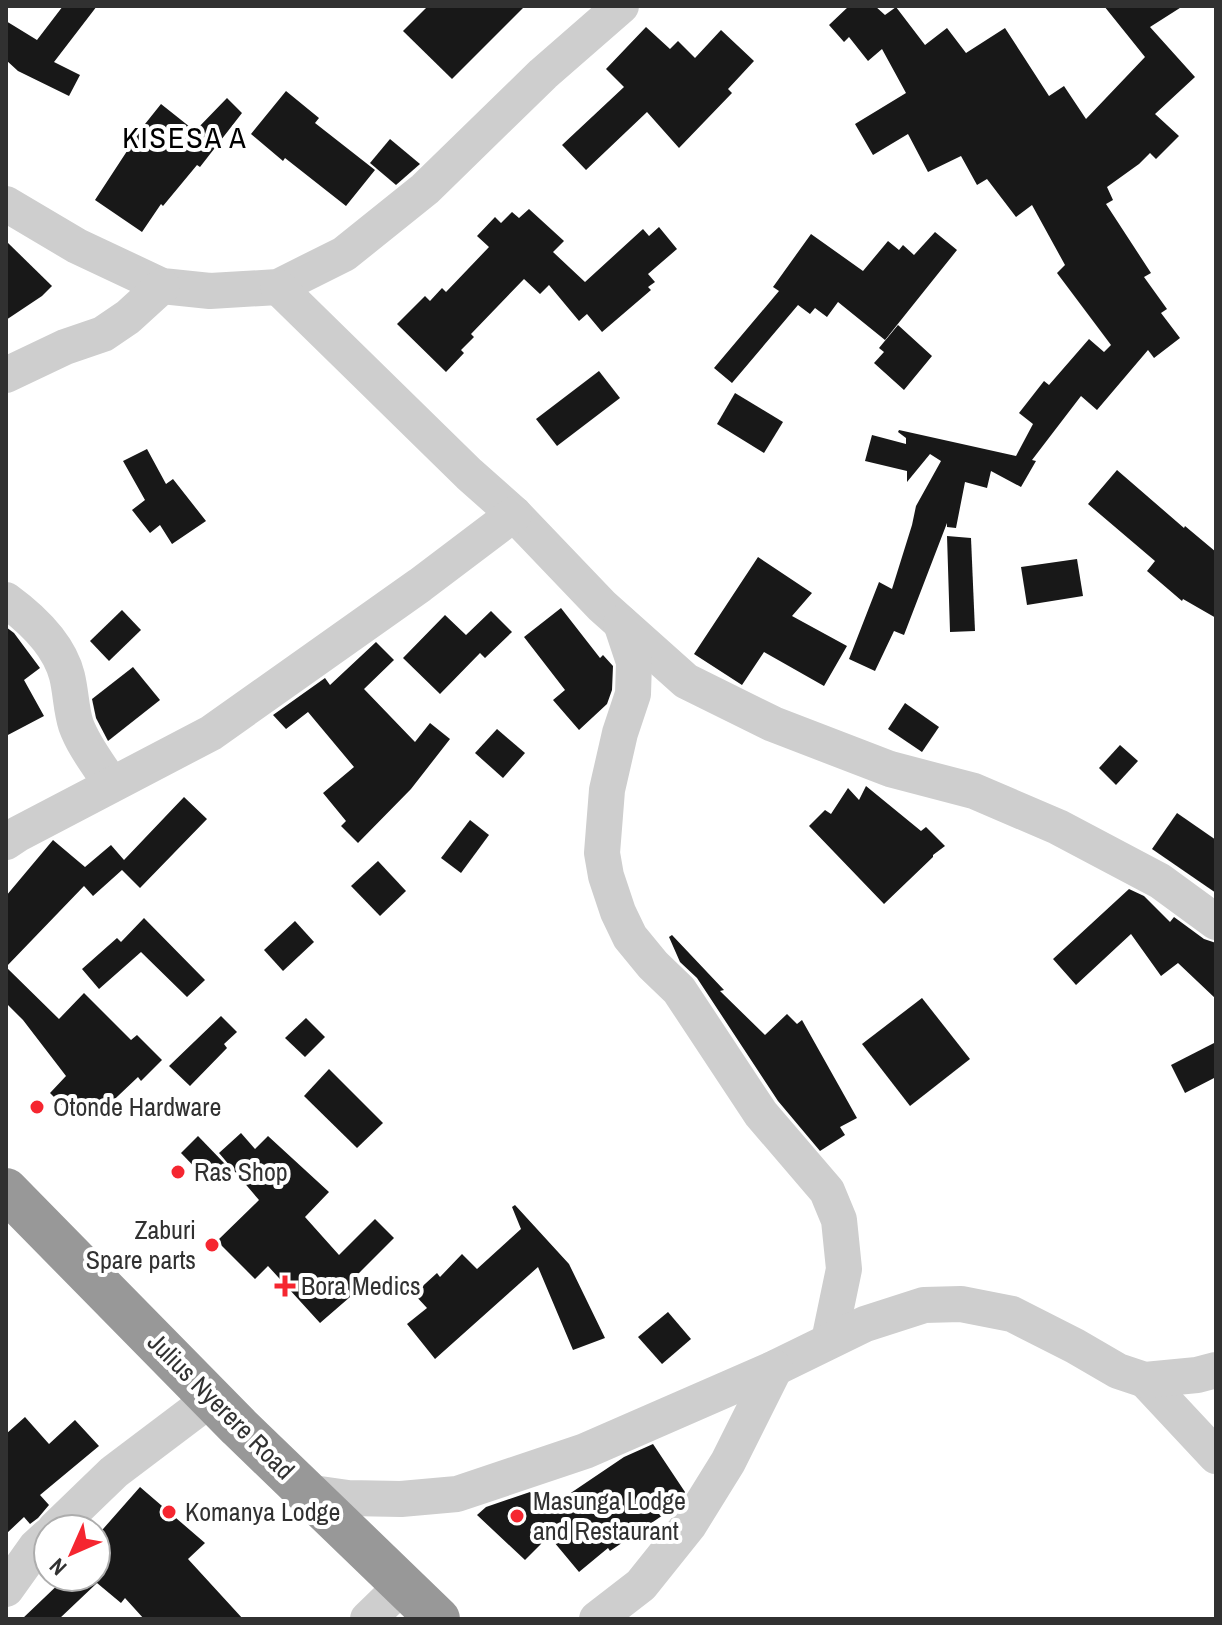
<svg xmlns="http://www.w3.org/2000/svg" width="1222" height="1625" font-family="'Archivo Narrow',sans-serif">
<rect width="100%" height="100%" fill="#fff"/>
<g fill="#181818">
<path d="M63,6H97L54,62L80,75L69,96L18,71L6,60V21L37,40Z"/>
<path d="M428,6H525L452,79L403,31Z"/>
<path d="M849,6H875L885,15L896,7L925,45L947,28L966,53L1005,28L1049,96L1064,86L1086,119L1145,57L1104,6H1183L1150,27L1195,77L1155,114L1179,136L1156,159L1150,153L1139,164L1107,187L1113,200L1106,204L1151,273L1144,277L1167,309L1161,313L1180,338L1154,358L1148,350L1097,410L1081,396L1032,460L1036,461L1021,487L991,471L987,488L965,482L956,528L947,527V523L904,635L894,631L875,671L849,659L879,582L892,589L912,525L916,506L941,461L930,454L907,482V471L865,461L872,435L906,444V438L898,432L899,430L1016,456L1033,424L1019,413L1044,381L1049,385L1089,339L1104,352L1111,345L1057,273L1065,265L1032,205L1016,217L987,179L977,185L961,156L928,172L908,134L873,155L855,124L906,93L882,49L868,61L849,37L844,42L829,25Z"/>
<path d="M646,27L670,49L678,41L695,58L721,30L754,61L728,89L732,93L679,148L647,112L586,170L562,145L624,87L606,69Z"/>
<path d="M286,91L319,118L315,123L375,170L346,206L285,158L283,161L251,134Z"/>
<path d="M227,98L242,113L200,167L197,165L163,206L161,204L142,232L95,200L131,145L129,144L161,104L195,131Z"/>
<path d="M390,139L420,164L396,185L370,163Z"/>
<path d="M529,209L564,241L553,252L585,282L643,229L649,236L659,227L677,249L648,274L655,282L648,287L651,290L602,332L587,314L579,321L549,285L540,294L524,279L471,334L474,337L461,350L464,353L446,372L397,324L425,296L430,301L442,288L446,292L489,247L477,236L495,217L501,223L512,212L519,218Z"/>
<path d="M935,232L957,250L885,340L838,302L827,317L815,308L810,314L798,305L732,383L714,368L779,291L773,287L811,234L863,271L888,241L899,250L903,245L914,255Z"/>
<path d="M6,241L52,286L42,296L6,320Z"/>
<path d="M898,325L932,356L904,390L874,363L884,352L879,348Z"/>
<path d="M599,371L620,398L557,446L536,419Z"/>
<path d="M735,393L783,422L764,453L717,424Z"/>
<path d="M147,449L166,484L173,479L206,521L172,544L160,525L150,533L132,510L145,500L123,461Z"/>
<path d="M1117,470L1184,528L1185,526L1216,552V618L1183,599L1182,601L1147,571L1155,561L1088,504Z"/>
<path d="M947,536L971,538L975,631L950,632Z"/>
<path d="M758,557L812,593L792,616L847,646L824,686L764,652L742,685L694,654Z"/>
<path d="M1077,559L1083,596L1027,605L1021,567Z"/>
<path d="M561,608L600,658L603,655L613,666L612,690L607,704L579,730L553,700L565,690L524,637Z"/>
<path d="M122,610L141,630L109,661L90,641Z"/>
<path d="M491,611L512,632L485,658L480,653L440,694L403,658L445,615L466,635Z"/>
<path d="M6,627L14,633L40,668L24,680L44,716L6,736Z"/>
<path d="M376,642L394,660L364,689L415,742L430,723L450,739L411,789L358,843L341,826L346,821L323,793L354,767L308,712L286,729L273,715L325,678L330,685Z"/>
<path d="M133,667L160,700L108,741L96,718L92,699Z"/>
<path d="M905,703L939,727L922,752L888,729Z"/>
<path d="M497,729L525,753L503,778L475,753Z"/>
<path d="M1120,745L1138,761L1116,785L1099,768Z"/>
<path d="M866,786L921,831L926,827L945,846L933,855V857L884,904L809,826L825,810L831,814L848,788L859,800Z"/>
<path d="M184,797L207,819L140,888L122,870L93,896L84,886L6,967V896L53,840L85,867L111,845L124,860Z"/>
<path d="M1177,813L1216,840V893L1152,849Z"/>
<path d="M470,820L489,835L461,873L441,858Z"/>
<path d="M378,861L406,891L380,916L351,886Z"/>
<path d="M1129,889L1144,896L1170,922L1174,917L1204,939L1216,943V999L1178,963L1161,976L1131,934L1076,985L1053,959Z"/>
<path d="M144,918L205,980L187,997L141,952L99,989L82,969L117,938L121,942Z"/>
<path d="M295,921L314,942L283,971L264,950Z"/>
<path d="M672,935L724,990L720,991L765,1035L787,1014L797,1024L802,1020L857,1118L840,1127L845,1135L820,1151L778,1101L697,978L680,962L669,937Z"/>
<path d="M6,967L59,1019L84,993L131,1040L137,1035L162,1060L141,1081L138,1077L99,1114L90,1104L81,1114L72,1105L67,1110L50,1093L66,1076L23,1020L6,1003Z"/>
<path d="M922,998L970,1059L910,1106L862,1044Z"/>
<path d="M221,1016L237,1032L224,1044L227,1048L190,1086L169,1066Z"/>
<path d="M306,1018L325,1037L305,1057L285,1038Z"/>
<path d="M1216,1042V1077L1185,1093L1171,1065Z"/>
<path d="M329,1069L383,1123L357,1148L304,1096Z"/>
<path d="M241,1133L255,1149L268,1136L329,1192L305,1217L339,1255L375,1219L394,1238L357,1275L365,1284L320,1323L268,1266L255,1279L217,1241L259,1200L219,1153Z"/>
<path d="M198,1136L225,1164L208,1181L181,1153Z"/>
<path d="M515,1205L569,1264L605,1338L573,1350L538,1267L435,1359L407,1324L427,1308L414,1294L437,1273L440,1277L462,1254L477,1269L521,1229L512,1207Z"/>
<path d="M668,1312L691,1339L662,1364L638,1337Z"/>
<path d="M25,1417L49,1444L75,1420L99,1446L40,1495L49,1505L38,1518L30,1524L24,1517L6,1534V1434Z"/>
<path d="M653,1444L685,1492L675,1507L610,1551L608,1548L579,1572L549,1536L525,1560L477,1515L486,1507L530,1492L547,1509L624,1457Z"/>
<path d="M140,1487L205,1543L188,1559L243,1619H144L125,1598L121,1603L97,1583L59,1619H22L66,1577H96V1537Z"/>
</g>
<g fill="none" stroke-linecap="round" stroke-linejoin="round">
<g stroke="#cecece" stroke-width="36">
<path d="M6,204L77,246L162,286L210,291L278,287L344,254L425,189L543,74L621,6"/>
<path d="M278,287L469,474L514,514L602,606L686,681L773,724L890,769L974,791L1058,827L1160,881L1216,922"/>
<path d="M6,375L65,347L103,334L128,317L162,286"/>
<path d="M6,600C32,619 59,644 67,676C71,692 71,710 76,725C84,747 99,765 111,784"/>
<path d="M621,623L634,662L633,694L620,733L607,790L602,853L606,876L618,912L630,937L653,965L679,990L761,1114L827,1191L839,1220L844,1269L829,1341"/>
<path d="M6,842L18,834L211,733L420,585L514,514"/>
<path d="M1145,1380L1216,1456"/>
<path d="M306,1492L348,1498L401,1499L457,1494L585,1451L775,1368L865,1324L924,1305L961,1304L1012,1314L1075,1346L1118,1371L1145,1380L1197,1375L1216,1370"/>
<path d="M55,1529L114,1472L212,1398"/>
<path d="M6,1589L36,1547L48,1536"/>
<path d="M368,1619L403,1585"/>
<path d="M597,1619L641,1585L689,1525L728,1462L775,1368"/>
</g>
<path stroke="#989898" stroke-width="44" d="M6,1190L239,1427L438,1619"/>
</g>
<g fill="#f52630" stroke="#fff" stroke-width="3">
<circle cx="37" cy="1107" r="8"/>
<circle cx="178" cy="1172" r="8"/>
<circle cx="212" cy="1245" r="8"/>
<path d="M281 1274h8v8h8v8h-8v8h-8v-8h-8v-8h8z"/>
<circle cx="169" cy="1512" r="8"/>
<circle cx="517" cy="1516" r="8"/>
</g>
<g text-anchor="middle" stroke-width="8" stroke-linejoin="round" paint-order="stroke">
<g font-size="26" fill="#313131" stroke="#fff" text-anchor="start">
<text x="53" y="1116">Otonde Hardware</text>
<text x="194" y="1181">Ras Shop</text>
<text x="196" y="1239" text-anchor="end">Zaburi<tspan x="196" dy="30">Spare parts</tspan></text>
<text x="301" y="1295">Bora Medics</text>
<text x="533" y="1510">Masunga Lodge<tspan x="533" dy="30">and Restaurant</tspan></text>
<text x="185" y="1521">Komanya Lodge</text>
</g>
<g font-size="26" fill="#313131" stroke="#fff">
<text transform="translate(221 1406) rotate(45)" y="9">Julius Nyerere Road</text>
</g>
<g font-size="30" letter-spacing="2" fill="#000" stroke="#fff">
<text x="185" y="148">KISESA A</text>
</g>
</g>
<rect width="1222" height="1625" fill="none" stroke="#313131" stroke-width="16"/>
<g transform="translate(72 1553) rotate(225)"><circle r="38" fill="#ffffff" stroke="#adadad" stroke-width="2"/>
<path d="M0-6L14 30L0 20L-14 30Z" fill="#f52630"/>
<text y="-12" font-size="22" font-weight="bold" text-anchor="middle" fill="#313131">N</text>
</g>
</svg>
